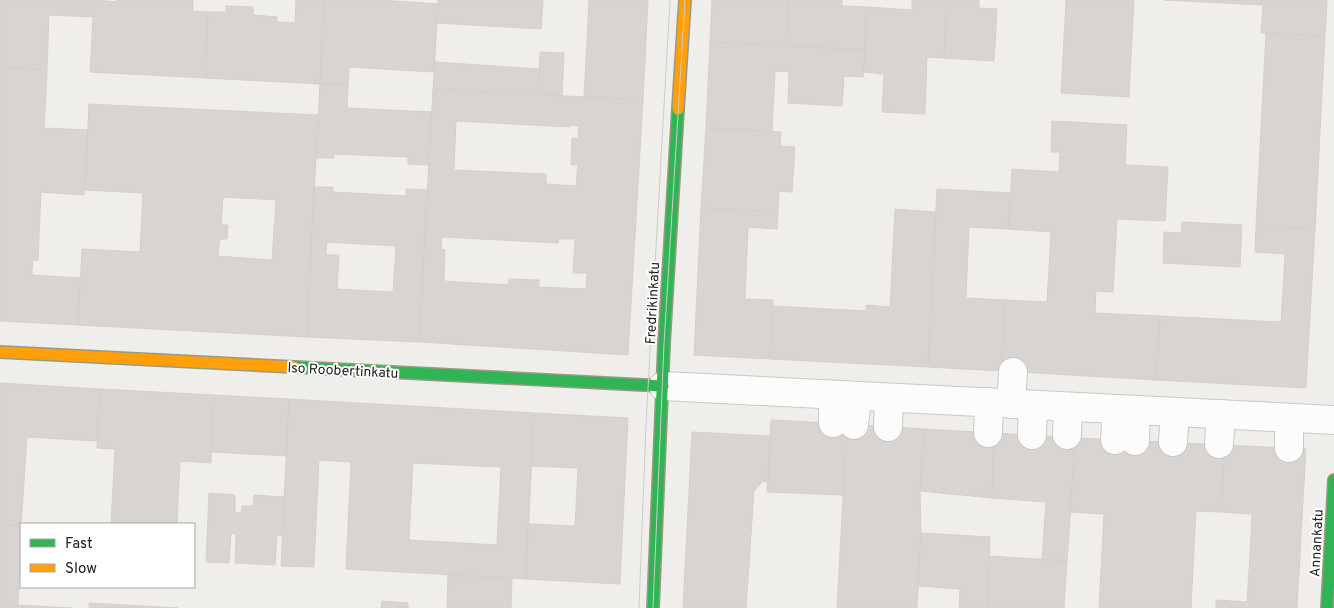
<svg xmlns="http://www.w3.org/2000/svg" width="1334" height="608" font-family="Overpass,sans-serif">
<rect width="100%" height="100%" fill="#f0eeeb"/>
<g fill="#d7d4d2" stroke="#d3d0cc" fill-rule="evenodd">
<path d="M0,0H94L93,17L49,15L47,70L0,67Z"/>
<path d="M94,0L117,2V0H193V11L208,12L205,78L90,72Z"/>
<path d="M296,0H324L320,84L205,78L208,12H226V6L253,7V15L277,17V22L295,23Z"/>
<path d="M324,0H380L438,4L434,72L349,67L348,85L320,84Z"/>
<path d="M438,0H543L541,29L437,23Z"/>
<path d="M589,0H648L643,100L584,97Z"/>
<path d="M712,0H789L786,46L710,42Z"/>
<path d="M789,0H842V6L867,7L865,50L786,46Z"/>
<path d="M912,0H947L944,58L927,57L925,114L882,112L884,74L863,72L867,7L912,10Z"/>
<path d="M947,0H979V8L997,9L994,61L944,58Z"/>
<path d="M1066,0H1134L1129,97L1061,93Z"/>
<path d="M1164,0H1327L1325,36L1261,33L1263,5Z"/>
<path d="M1266,33L1325,36L1315,229L1256,226Z"/>
<path d="M710,42L865,50L863,77L844,76L842,106L788,103L789,72L775,71L772,131L706,128Z"/>
<path d="M540,52L564,53L562,96L538,95Z"/>
<path d="M435,62L539,69L538,95L433,89Z"/>
<path d="M0,67L47,70L44,128L88,130L84,195L41,192L38,260H33L32,269V275L80,278L78,325L0,321Z"/>
<path d="M320,84L348,85L347,108L431,112L429,165L408,164V157L334,154V158H316Z"/>
<path d="M433,89L643,100L628,355L419,342ZM456,121L570,127V125L579,126L578,138H572L571,165H578L576,186L546,184V174L454,170ZM442,237L558,243L559,239H575L573,273H587L586,289L539,287V280L509,279L508,285L444,281L445,250L441,249Z"/>
<path d="M89,104L318,115L307,337L78,325L82,249L140,252L143,193L85,190ZM223,197L276,200L272,260L218,256L220,239H227L228,225H221Z"/>
<path d="M1052,121L1127,125L1125,165L1168,167L1165,221L1117,219L1113,292L1096,291L1095,313L1160,316L1156,380L1001,371L1005,300L1047,302L1051,232L1008,229L1012,169L1059,172L1060,152H1051Z"/>
<path d="M706,128L781,132L780,146L795,147L792,192L779,191L778,212L701,208Z"/>
<path d="M314,187H333V192L406,196V189L427,190L419,342L307,337ZM327,242L396,246L393,292L337,289L339,255H326Z"/>
<path d="M937,189L1011,193L1008,229L969,227L966,298L1005,300L1001,371L928,367Z"/>
<path d="M701,208L778,212L777,229L748,227L745,299L773,300L770,359L694,355Z"/>
<path d="M895,209L936,212L928,367L770,359L773,306L866,311V305L890,307Z"/>
<path d="M1182,222L1242,225L1240,267L1163,263L1164,232L1181,233Z"/>
<path d="M1256,226L1315,229L1306,388L1156,380L1160,316L1281,322L1285,254L1255,252Z"/>
<path d="M0,383L100,389L97,441L27,437L21,526L0,525Z"/>
<path d="M100,389L214,395L211,463L180,461L177,524H111L115,449L97,448Z"/>
<path d="M214,395L289,399L286,456L211,452Z"/>
<path d="M289,399L534,413L526,579L346,569L351,462L319,460L314,567L281,566ZM413,463L501,467L497,545L409,540Z"/>
<path d="M534,413L628,418L620,584L526,579L528,524L575,526L578,468L531,466Z"/>
<path d="M771,420L847,424L843,495L767,492Z"/>
<path d="M847,424L924,429L920,491L921,533L917,608H837Z"/>
<path d="M924,429L994,433L992,498L920,491Z"/>
<path d="M692,432L770,436L768,481L762,482L754,491L746,608H683Z"/>
<path d="M994,433L1076,438L1067,561L1042,559L1046,502L992,498Z"/>
<path d="M1076,438L1225,445L1221,512L1196,511L1191,608H1099L1104,514L1070,512Z"/>
<path d="M1225,445L1306,449L1297,608H1216V600L1247,602L1250,554L1252,514L1221,512Z"/>
<path d="M209,493L235,495V513H241L242,506H253L254,495L284,497L282,535H277L275,565L235,563L236,534L231,533L229,563L206,562Z"/>
<path d="M0,525L21,526L18,605L72,608H0Z"/>
<path d="M921,533L990,537L987,608H959L960,589L918,586Z"/>
<path d="M990,556L1067,561L1064,608H987Z"/>
<path d="M448,575L512,578L511,608H447Z"/>
<path d="M382,601L408,603V608H381Z"/>
<path d="M89,603L178,608H89Z"/>
</g>
<g fill="none" stroke-linecap="round" stroke-linejoin="round">
<defs>
<g id="street">
<path d="M663,386L1334,420"/>
<path d="M833,395V423"/>
<path d="M1011,404L1013,372"/>
<path d="M854,425L857,396"/>
<path d="M888,427L889,398"/>
<path d="M988,433L989,402"/>
<path d="M1032,435L1033,405"/>
<path d="M1067,435L1068,407"/>
<path d="M1115,440L1117,409"/>
<path d="M1135,441L1136,410"/>
<path d="M1173,442L1175,412"/>
<path d="M1219,444L1221,414"/>
<path d="M1289,448V418"/>
</g>
<g id="fast">
<path d="M294,367L663,386"/>
<path d="M653,608L664,344L678,109"/>
<path d="M1327,608L1334,480"/>
</g>
<g id="slow">
<path d="M678,109L685,0"/>
<path d="M0,352L294,367"/>
</g>
</defs>
<use href="#street" stroke="#c9c8c7" stroke-width="30"/>
<use href="#fast" stroke="#999a82" stroke-width="14"/>
<use href="#slow" stroke="#999a82" stroke-width="14"/>
<use href="#street" stroke="#fdfcfc" stroke-width="28"/>
<use href="#fast" stroke="#30b455" stroke-width="11"/>
<use href="#slow" stroke="#ff9f0a" stroke-width="11"/>
<g stroke="#ccc" stroke-width="1">
<path d="M639,608L646,424L670,0"/>
<path d="M653,608L664,344L685,0"/>
</g>
</g>
<g text-anchor="middle" stroke-width="4" stroke-linejoin="round" paint-order="stroke">
<g font-size="14" fill="#222" stroke="#fff">
<text transform="translate(652 303) rotate(-87)" y="5">Fredrikinkatu</text>
<text transform="translate(343 370) rotate(3)" y="5">Iso Roobertinkatu</text>
<text transform="translate(1316 543) rotate(-87)" y="5">Annankatu</text>
</g>
</g>
<rect x="20" y="523" width="175" height="65" fill="#ffffff" stroke="#a7a7a7"/>
<rect x="30" y="539" width="25" height="8" fill="#30b455" stroke="#a7a7a7"/>
<text x="65" y="548" font-size="15" fill="#222222">Fast</text>
<rect x="30" y="564" width="25" height="8" fill="#ff9f0a" stroke="#a7a7a7"/>
<text x="65" y="573" font-size="15" fill="#222222">Slow</text>
</svg>
